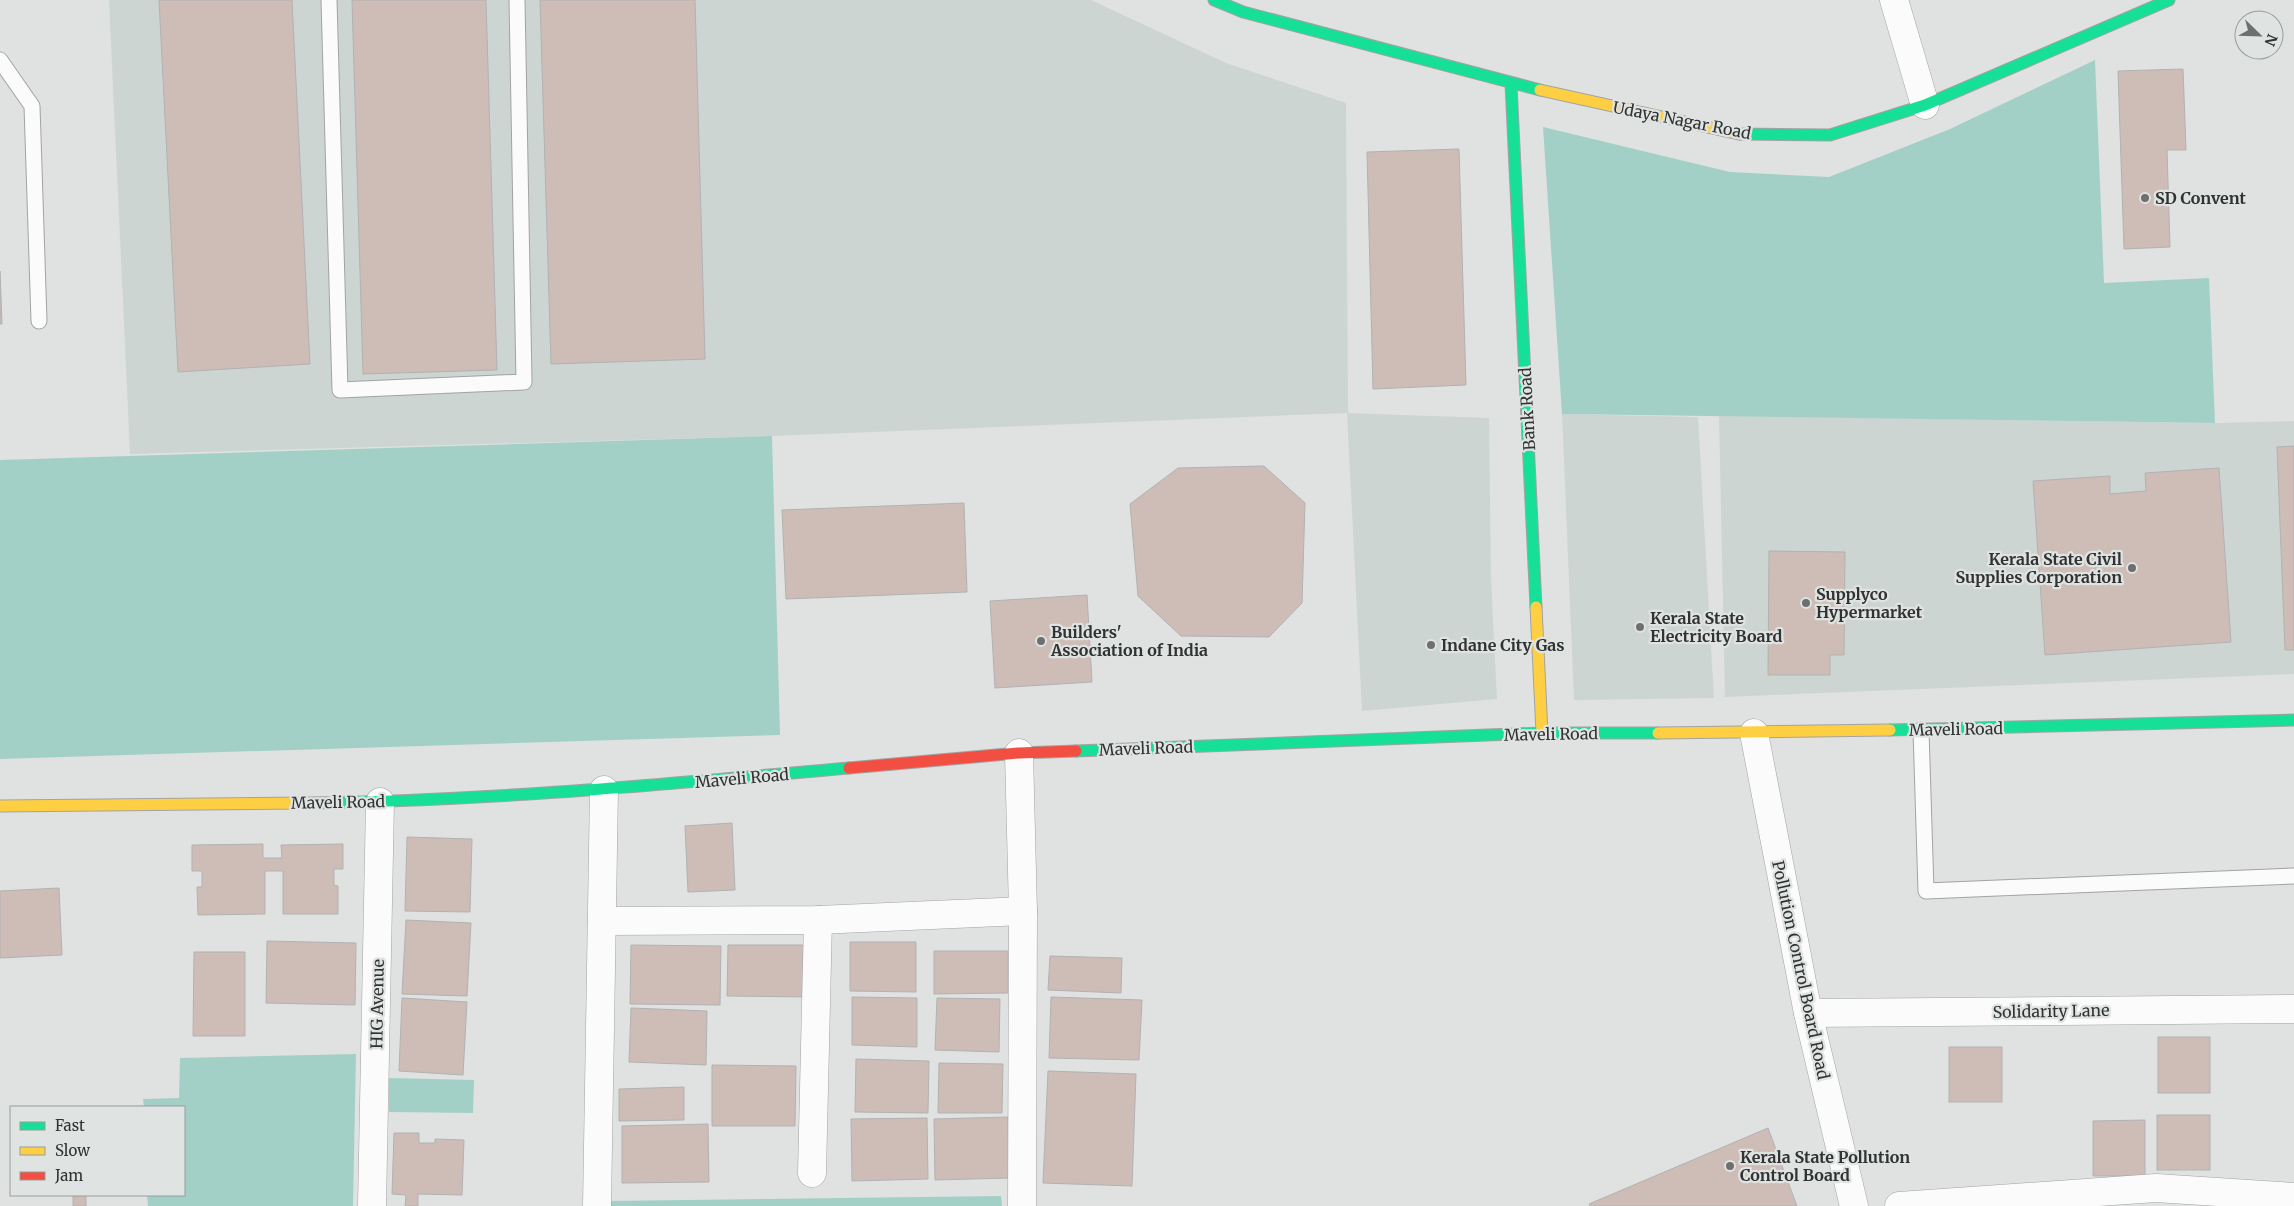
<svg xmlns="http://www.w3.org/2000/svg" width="2294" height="1206" font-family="Merriweather,serif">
<rect width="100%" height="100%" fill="#e0e2e1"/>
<g fill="#cdd5d3">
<path d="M109,0H1091L1226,63L1346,103L1348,413L1489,418L1491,577L1497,699L1362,711L1347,413L772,436L130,454Z"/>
<path d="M1562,414L1698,417L1714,698L1574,700Z"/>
<path d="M1719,416L2215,423L2294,421V674L1725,697Z"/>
</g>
<g fill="#a3d0c6">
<path d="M2095,60L2104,283L2209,278L2215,423L1562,414L1543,127L1730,172L1829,177L1950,129Z"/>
<path d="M772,436L780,735L0,759V460Z"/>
<path d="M356,1054L353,1206H148L147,1195H184V1107H144L143,1099L179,1098L180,1058Z"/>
<path d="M389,1078L474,1080L473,1113L389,1112Z"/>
<path d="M1001,1196L1002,1206H609V1201Z"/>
</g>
<g fill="#cebdb7" stroke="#b1b2b1">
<path d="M159,0H292L310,364L178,372Z"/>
<path d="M352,0H486L497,370L363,374Z"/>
<path d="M540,0H695L705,359L551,364Z"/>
<path d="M2183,69L2186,150H2167L2170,247L2124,249L2118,71Z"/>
<path d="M1459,149L1466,385L1373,389L1367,152Z"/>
<path d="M0,271L2,324H0Z"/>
<path d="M2294,446V650H2285L2277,447Z"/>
<path d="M1264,466L1305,503L1302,603L1269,637L1181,636L1138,596L1130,504L1178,468Z"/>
<path d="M2219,468L2231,642L2045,655L2033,481L2110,476V494L2146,491L2145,473Z"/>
<path d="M964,503L967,592L786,599L782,510Z"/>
<path d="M1769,551L1845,552L1844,655H1830V675H1768Z"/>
<path d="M1087,595L1092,682L995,688L990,601Z"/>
<path d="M732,823L735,890L688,892L685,826Z"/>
<path d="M407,837L472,839L470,912L405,911Z"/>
<path d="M263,844V858H282L281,845L343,844V869H334V885L338,886V914H283V871H265V914L198,915L197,887H202V871H192V845Z"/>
<path d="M59,888L62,955L0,958V891Z"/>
<path d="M406,920L471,923L467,996L402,994Z"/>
<path d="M267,941L356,943L355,1005L266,1003Z"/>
<path d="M850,942H916V992L850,991Z"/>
<path d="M631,945L721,946L720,1005L630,1004Z"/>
<path d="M728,945H809V997L727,996Z"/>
<path d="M934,951H1008V993L934,994Z"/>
<path d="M194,952H245V1036H193Z"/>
<path d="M1050,956L1122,958L1121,993L1048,990Z"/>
<path d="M852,997L917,998V1047L852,1045Z"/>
<path d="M1051,997L1142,1000L1139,1060L1049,1058Z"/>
<path d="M402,998L467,1002L463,1075L399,1071Z"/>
<path d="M937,998L1000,999L999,1052L935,1050Z"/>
<path d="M631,1008L707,1011L706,1065L629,1062Z"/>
<rect x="2158" y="1037" width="52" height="56"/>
<rect x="1949" y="1047" width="53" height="55"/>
<path d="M856,1059L929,1061L928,1113L855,1112Z"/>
<path d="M939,1063L1003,1064L1002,1113H938Z"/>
<path d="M712,1065L796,1066L795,1126H712Z"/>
<path d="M1048,1071L1136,1074L1132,1186L1043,1183Z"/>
<path d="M684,1087V1120L619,1121V1089Z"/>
<rect x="2157" y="1115" width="53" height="55"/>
<path d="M1008,1117L1009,1178L935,1180L934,1119Z"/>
<path d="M927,1118L928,1179L852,1181L851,1119Z"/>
<path d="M2145,1120V1176H2093V1121Z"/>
<path d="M708,1124L709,1182L622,1183V1126Z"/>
<path d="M1768,1128L1797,1206H1590L1589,1204Z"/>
<path d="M394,1133H419V1143H435V1139L464,1140L462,1195L418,1194V1206H405L406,1195L392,1194Z"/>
<rect x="73" y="1195" width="13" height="11"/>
</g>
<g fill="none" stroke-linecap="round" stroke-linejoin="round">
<defs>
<g id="lane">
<path d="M329,0L340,390L524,382L517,0"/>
<path d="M0,60L32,106L39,321"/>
<path d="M1921,730L1926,891L2294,876"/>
</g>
<g id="street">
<path d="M1894,0L1925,105"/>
<path d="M1754,733L1808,1013L1854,1206"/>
<path d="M1019,753L1023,911L1022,1206"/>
<path d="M602,921L818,920L1023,911"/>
<path d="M1808,1013L2294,1009"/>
<path d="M812,1173L818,920"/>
<path d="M372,1206L380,802"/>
<path d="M597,1206L604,790"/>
<path d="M1899,1206L2156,1188L2294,1197"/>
</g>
<g id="fast">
<path d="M1214,0L1243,12L1540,90"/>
<path d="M1511,84L1536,607"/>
<path d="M1739,134L1830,135L1925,105L2169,0"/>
<path d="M1890,730L2294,720"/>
<path d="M1076,751L1542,733H1658"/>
<path d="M303,803C486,801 667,784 849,768"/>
</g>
<g id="slow">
<path d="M1540,90L1739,134"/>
<path d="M1536,607L1542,733"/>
<path d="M1658,733L1890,730"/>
<path d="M0,806L303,803"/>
</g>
<path id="jam" d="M849,768L1019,753L1076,751"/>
</defs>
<use href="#lane" stroke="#a2a3a3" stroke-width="17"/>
<use href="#street" stroke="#a2a3a3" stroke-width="29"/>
<use href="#fast" stroke="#a2a3a3" stroke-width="13"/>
<use href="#slow" stroke="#a2a3a3" stroke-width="13"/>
<use href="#jam" stroke="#a2a3a3" stroke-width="13"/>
<use href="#lane" stroke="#fafbfa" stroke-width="15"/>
<use href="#street" stroke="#fafbfa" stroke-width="28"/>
<use href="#fast" stroke="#16e098" stroke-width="11"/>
<use href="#slow" stroke="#ffcf43" stroke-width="11"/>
<use href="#jam" stroke="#f24e42" stroke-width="11"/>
</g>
<g fill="#6e706f" stroke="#dfe3e2" stroke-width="2">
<circle cx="2145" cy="198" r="5"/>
<circle cx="2132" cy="568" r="5"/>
<circle cx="1806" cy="603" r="5"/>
<circle cx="1640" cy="627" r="5"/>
<circle cx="1041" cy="641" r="5"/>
<circle cx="1431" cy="645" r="5"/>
<circle cx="1730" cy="1166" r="5"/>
</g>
<g text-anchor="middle" stroke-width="4.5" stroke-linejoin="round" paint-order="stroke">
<g font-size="16" fill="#313232" stroke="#dfe3e2">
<text transform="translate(1682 120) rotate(11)" y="6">Udaya Nagar Road</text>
<text transform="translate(1527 409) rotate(-93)" y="6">Bank Road</text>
<text transform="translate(1956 729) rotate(-1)" y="6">Maveli Road</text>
<text transform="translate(1551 734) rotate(-1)" y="6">Maveli Road</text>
<text transform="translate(1146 748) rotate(-2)" y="6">Maveli Road</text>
<text transform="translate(742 778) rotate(-5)" y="6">Maveli Road</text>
<text transform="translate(338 802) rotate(-1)" y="6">Maveli Road</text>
<text transform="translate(1801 970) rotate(78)" y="6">Pollution Control Board Road</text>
<text transform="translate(377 1004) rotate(-89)" y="6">HIG Avenue</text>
<text transform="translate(2051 1011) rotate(-1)" y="6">Solidarity Lane</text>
</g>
<g font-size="16" font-weight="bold" fill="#313232" stroke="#dfe3e2" text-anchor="start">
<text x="2155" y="204">SD Convent</text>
<text x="2122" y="565" text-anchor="end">Kerala State Civil<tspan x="2122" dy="18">Supplies Corporation</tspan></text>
<text x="1816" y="600">Supplyco<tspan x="1816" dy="18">Hypermarket</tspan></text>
<text x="1650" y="624">Kerala State<tspan x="1650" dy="18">Electricity Board</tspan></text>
<text x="1051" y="638">Builders'<tspan x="1051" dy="18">Association of India</tspan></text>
<text x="1441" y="651">Indane City Gas</text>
<text x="1740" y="1163">Kerala State Pollution<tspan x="1740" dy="18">Control Board</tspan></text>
</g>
</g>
<rect x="10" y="1106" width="175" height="90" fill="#dfe3e2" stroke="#999c9c"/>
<rect x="20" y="1122" width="25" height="8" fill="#16e098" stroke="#999c9c"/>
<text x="55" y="1131" font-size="15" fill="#313232">Fast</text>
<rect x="20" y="1147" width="25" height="8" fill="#ffcf43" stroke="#999c9c"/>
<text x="55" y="1156" font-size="15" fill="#313232">Slow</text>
<rect x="20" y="1172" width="25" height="8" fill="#f24e42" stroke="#999c9c"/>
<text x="55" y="1181" font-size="15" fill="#313232">Jam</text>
<g transform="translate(2259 35) rotate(113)"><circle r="24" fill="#dfe3e2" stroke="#999c9c"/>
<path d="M0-4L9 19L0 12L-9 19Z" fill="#6e706f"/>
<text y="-8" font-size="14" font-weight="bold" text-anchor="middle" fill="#313232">N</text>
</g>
</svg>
